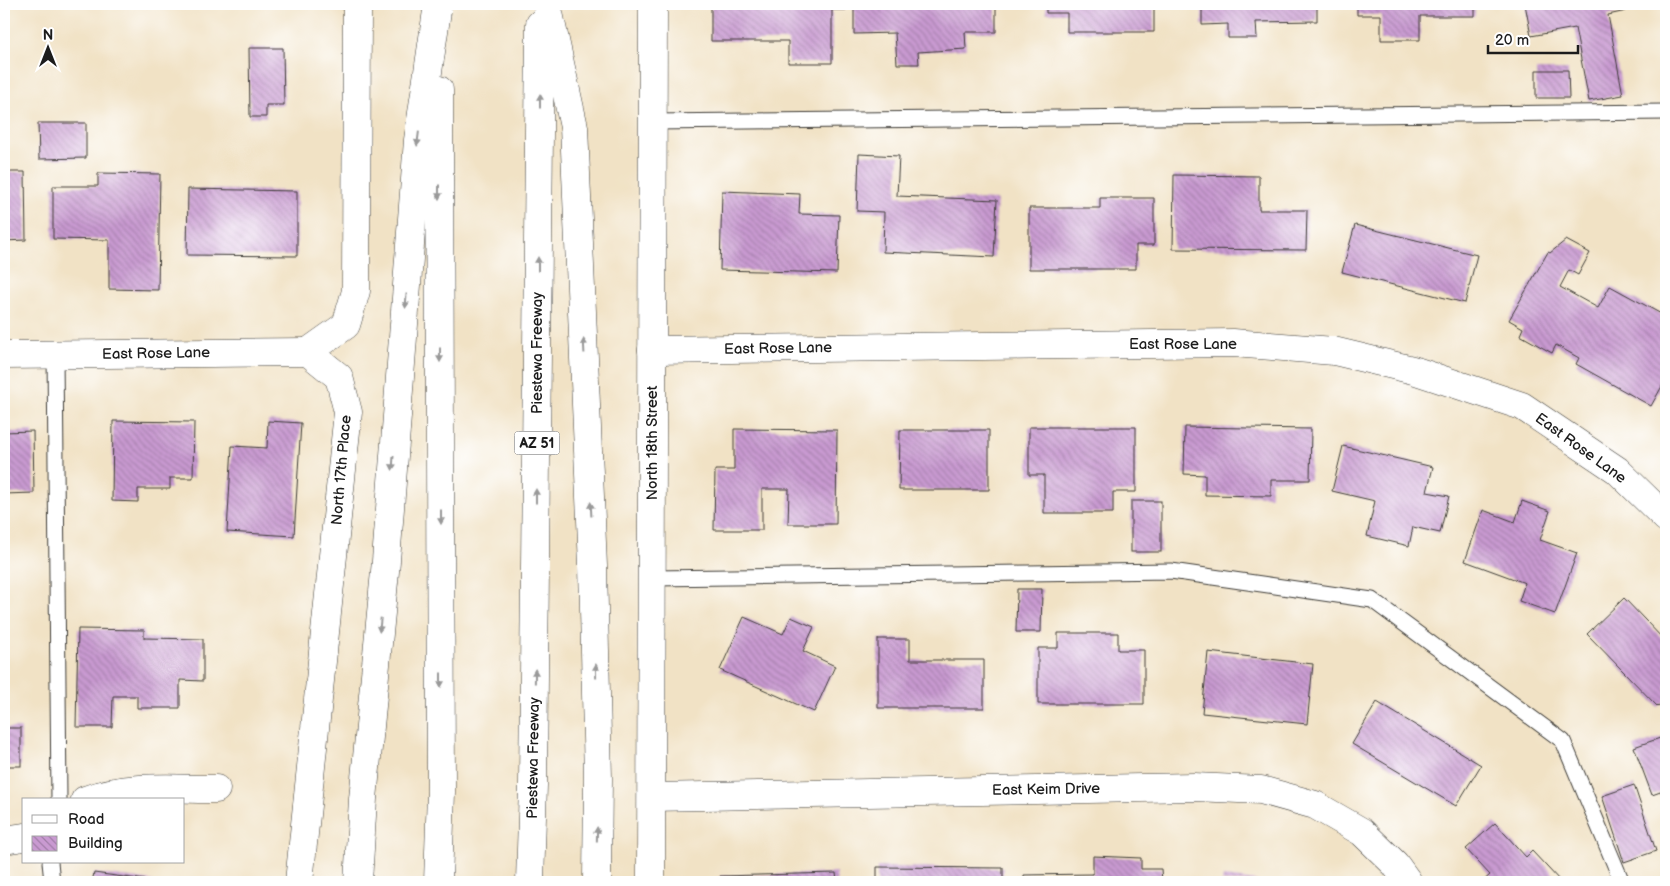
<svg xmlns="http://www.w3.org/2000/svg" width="1670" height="886" font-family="'Balsamiq Sans',sans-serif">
<defs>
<pattern id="building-back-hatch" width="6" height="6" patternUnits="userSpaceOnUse" patternTransform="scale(1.25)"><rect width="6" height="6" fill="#c99ad1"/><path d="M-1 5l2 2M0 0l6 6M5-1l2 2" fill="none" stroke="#a27da9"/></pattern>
</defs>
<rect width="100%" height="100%" fill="#fff"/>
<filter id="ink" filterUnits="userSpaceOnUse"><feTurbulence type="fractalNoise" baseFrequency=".02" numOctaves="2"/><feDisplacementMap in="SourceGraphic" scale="10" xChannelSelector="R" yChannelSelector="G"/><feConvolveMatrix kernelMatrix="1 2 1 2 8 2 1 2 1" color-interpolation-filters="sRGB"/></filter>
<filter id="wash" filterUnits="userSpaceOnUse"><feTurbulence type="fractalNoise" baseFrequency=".0096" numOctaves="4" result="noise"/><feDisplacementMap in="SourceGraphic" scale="20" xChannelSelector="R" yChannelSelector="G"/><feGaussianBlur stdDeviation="1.12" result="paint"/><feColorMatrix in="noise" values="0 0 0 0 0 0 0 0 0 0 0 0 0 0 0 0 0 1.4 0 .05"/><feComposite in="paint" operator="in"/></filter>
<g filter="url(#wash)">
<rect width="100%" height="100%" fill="#f1e2c5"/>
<g id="blocks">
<g fill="url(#building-back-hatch)">
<path d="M711,4H846V10H832V63H788V41H711Z"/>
<path d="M854,4H996V32H965L966,49L918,52L919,64H897L895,33L854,34Z"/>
<path d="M1046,4H1154V32H1067V13H1046Z"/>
<path d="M1202,4H1317V21L1256,22L1257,38H1228V24L1202,25Z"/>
<path d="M1357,4H1475V16H1420V40H1381V15H1357Z"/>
<path d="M1525,4H1625L1626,11L1608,15L1623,95L1589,101L1575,28L1531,36Z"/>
<path d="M249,48H283L284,105H266V117H250Z"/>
<path d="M1536,70H1568L1569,98H1536Z"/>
<path d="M38,123H86V158L39,159Z"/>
<path d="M859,154L899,156L897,196L997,200L994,257L883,252L884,212L857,211Z"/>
<path d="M4,172H25L26,240L4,241Z"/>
<path d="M98,173L160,174L158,290L109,289V240L53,239V186H98Z"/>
<path d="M1174,175L1259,176V210H1307L1306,250L1173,249Z"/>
<path d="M188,189L297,191V256L187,255Z"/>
<path d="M722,191L800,194L799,214L839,215L837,273L720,270Z"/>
<path d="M1100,198H1154V245H1136V269H1029V208H1100Z"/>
<path d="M1355,225L1477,255L1465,303L1342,272Z"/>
<path d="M1566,240L1590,253L1578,275L1569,270L1560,287L1598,308L1610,286L1665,316L1666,379L1651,406L1576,364L1579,358L1556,345L1552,353L1520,335L1523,328L1509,320L1548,252L1550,253Z"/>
<path d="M113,421L194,422L193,478H170V489H138V502L112,501Z"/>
<path d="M268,421L301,423L294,536L227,532L232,446L267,448Z"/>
<path d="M1029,427H1136V492H1113V513H1044V475H1029Z"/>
<path d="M1185,427L1311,429L1310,480H1271V496L1205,495V475L1184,474Z"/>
<path d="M734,429L837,430L836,524H788L789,489H762V530H714L715,470H734Z"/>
<path d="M900,430H989V490H899Z"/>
<path d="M33,431L34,493L4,494V432Z"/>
<path d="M1343,446L1433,467L1427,492L1449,496L1440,533L1413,527L1409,546L1367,536L1375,501L1332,491Z"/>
<rect x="1131" y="501" width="30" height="51"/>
<path d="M1522,501L1550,511L1540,540L1577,553L1555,614L1519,601L1525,583L1465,561L1483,510L1515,522Z"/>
<path d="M1017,589H1042L1041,632H1016Z"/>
<path d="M1624,598L1666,642V700L1658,707L1587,634Z"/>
<path d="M744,617L783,634L791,617L814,627L803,651L835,666L814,712L720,670Z"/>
<path d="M78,629L144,630V638L203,639V681L180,680V708H137V696H113L112,727H76Z"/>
<path d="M1058,633H1118V650H1144V704H1038V648H1058Z"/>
<path d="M878,639H910V660H984V708H878Z"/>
<path d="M1208,652L1313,664L1307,724L1202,713Z"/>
<path d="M1377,702L1481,765L1456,806L1352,744Z"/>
<rect x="4" y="728" width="17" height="38"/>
<path d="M1666,736V790L1652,795L1634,747Z"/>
<path d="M1634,785L1656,851L1624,862L1602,796Z"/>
<path d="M1495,823L1526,857L1532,851L1561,882H1482L1490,875L1466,849Z"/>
<path d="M1093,856L1141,858V869H1161L1162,882H1024V875L1093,874Z"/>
<path d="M877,867L1003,868V882H877Z"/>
<path d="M94,873L153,881V882H92Z"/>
<path d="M836,873L837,882H720V876Z"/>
<path d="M1223,877L1257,881V882H1222Z"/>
</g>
</g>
</g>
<g filter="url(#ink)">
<use href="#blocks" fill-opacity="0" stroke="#3c3a35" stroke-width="1"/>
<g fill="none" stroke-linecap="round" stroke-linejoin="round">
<defs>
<g id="service">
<path d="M653,122L1666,112"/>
<path d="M55,354L59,800"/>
<path d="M653,578L1171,571L1372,600L1563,741L1622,882"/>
<path d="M50,862L52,882"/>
</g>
<g id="minor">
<path d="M652,350L1233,343L1334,351L1413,370L1522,406L1617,470L1666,518"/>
<path d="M308,352L346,325L356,291L357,4"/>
<path d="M4,355L308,352"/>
<path d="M652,797L1194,787L1261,790L1315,805L1362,832L1395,864L1408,882"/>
<path d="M85,800C127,784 172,789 216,789"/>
<path d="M4,840L24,837"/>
<path d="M299,882L348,412L339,377L308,352"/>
</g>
<path id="tertiary" d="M651,882L653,4"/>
<g id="motorway">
<path d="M547,4L574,127L593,566L598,778L597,882"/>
<path d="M358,882L363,799L386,561L418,140L438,4"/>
<path d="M438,882L441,792L439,90"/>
<path d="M530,882L533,785L540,24"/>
</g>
</defs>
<use href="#service" stroke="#3c3a35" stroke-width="17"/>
<use href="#minor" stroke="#3c3a35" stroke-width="29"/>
<use href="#tertiary" stroke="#3c3a35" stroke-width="29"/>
<use href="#motorway" stroke="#3c3a35" stroke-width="29"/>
<use href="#service" stroke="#fff" stroke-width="15"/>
<use href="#minor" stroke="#fff" stroke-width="28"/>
<use href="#tertiary" stroke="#fff" stroke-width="28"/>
<use href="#motorway" stroke="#fff" stroke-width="28"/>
</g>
<defs><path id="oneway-solid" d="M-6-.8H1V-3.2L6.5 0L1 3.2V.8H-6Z" transform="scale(1.25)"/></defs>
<g fill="#999">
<use href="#oneway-solid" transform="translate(540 101) rotate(-90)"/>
<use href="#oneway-solid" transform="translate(418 139) rotate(97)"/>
<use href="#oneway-solid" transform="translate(439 192) rotate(90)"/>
<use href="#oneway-solid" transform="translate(538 264) rotate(-90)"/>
<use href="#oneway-solid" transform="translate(406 301) rotate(94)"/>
<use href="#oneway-solid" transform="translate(584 346) rotate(-93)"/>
<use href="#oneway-solid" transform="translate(440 355) rotate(90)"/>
<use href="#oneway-solid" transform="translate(393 463) rotate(94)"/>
<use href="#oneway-solid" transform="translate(536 496) rotate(-90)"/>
<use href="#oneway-solid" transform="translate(591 509) rotate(-93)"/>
<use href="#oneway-solid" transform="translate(441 517) rotate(90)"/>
<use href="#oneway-solid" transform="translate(380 625) rotate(96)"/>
<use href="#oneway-solid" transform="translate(596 671) rotate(-91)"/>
<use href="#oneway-solid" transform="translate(535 676) rotate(-89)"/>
<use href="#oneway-solid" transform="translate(441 680) rotate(90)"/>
<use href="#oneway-solid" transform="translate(597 834) rotate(-89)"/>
</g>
</g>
<g text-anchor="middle" stroke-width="4" stroke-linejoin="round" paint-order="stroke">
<rect fill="#fff" stroke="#606060" stroke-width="1" x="514.5" y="431.5" width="45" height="23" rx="4"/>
<g font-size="14" font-weight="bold" fill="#1c1c1c">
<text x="537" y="448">AZ 51</text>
</g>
<g font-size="15" fill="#1c1c1c" stroke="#fff">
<text x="1183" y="349">East Rose Lane</text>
<text transform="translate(778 348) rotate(-1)" y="5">East Rose Lane</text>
<text transform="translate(156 353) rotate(-1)" y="5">East Rose Lane</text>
<text transform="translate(537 353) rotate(-90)" y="5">Piestewa Freeway</text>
<text transform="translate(652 443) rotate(-90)" y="5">North 18th Street</text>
<text transform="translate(1581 448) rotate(36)" y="5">East Rose Lane</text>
<text transform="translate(341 470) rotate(-85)" y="5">North 17th Place</text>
<text transform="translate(533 758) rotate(-89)" y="5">Piestewa Freeway</text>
<text transform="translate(1046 789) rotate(-1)" y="5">East Keim Drive</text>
</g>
</g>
<rect width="1670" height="886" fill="none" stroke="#fff" stroke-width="20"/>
<rect x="22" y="798" width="162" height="65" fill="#ffffff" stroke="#a4a4a4"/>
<rect x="32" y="815" width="25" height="8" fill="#ffffff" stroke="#a4a4a4"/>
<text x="68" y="824" font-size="15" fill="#1c1c1c">Road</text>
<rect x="32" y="836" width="25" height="15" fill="url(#building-back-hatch)" stroke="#a4a4a4"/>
<text x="68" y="848" font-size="15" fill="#1c1c1c">Building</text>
<g transform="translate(48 48)" stroke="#ffffff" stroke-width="4" paint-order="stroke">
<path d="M0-4L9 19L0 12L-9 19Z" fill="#1c1c1c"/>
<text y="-8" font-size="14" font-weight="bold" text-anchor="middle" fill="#1c1c1c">N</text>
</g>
<path d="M1488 45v8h90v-8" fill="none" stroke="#1c1c1c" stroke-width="2.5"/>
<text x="1495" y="45" font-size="15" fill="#1c1c1c" stroke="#ffffff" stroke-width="4" paint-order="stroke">20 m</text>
</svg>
